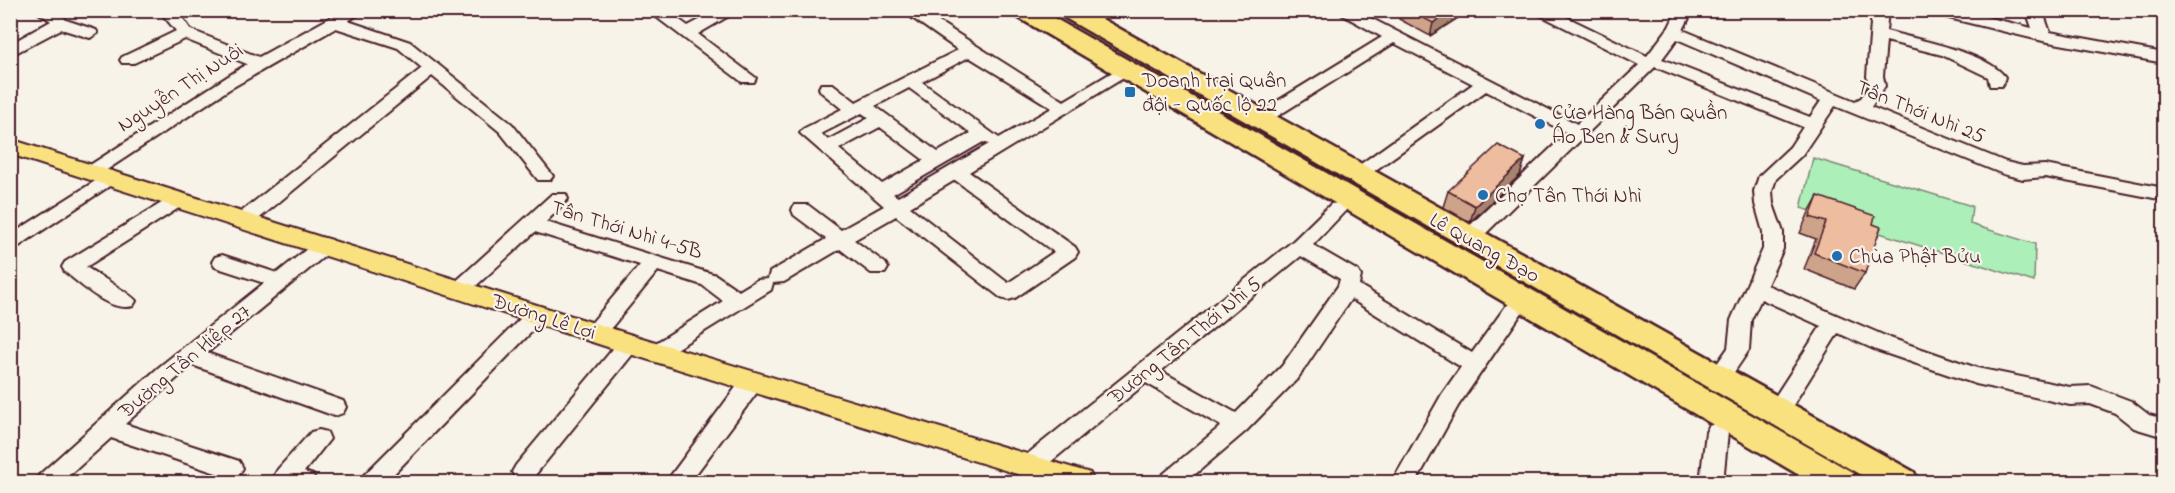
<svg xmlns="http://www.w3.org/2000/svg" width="2175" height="493" font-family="'Indie Flower',sans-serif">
<rect width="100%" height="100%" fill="#f7f3e8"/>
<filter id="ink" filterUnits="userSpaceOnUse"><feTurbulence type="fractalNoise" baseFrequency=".0167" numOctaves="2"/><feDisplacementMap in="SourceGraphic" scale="12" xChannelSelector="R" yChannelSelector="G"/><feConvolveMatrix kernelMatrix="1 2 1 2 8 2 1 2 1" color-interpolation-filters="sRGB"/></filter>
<g filter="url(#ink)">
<path fill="#acefb9" stroke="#7b8772" stroke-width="1.5" d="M1813,158L1972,206L1970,224L2035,244L2034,282L1801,208Z"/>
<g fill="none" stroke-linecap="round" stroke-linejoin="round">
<defs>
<g id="minor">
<path d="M34,10C47,10 59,8 66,20L96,30L98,33L90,38L61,29L10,56V44L51,21Z"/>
<path d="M159,10H177L191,30L259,57L344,10H365L348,21L410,42L512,124L553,176L550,180H538L500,132L432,76L250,226H236L233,221L236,216L422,68L398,48L336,28L228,90L99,175H87L84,171L87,167L247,64L185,39L134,63H122L120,60L122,57L176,31Z"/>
<path d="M647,10H666L688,26L718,10H739L698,34L756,78L754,82H742Z"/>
<path d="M901,10H920L1064,101L1121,67L1127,66L1135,71L969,172L1075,247L1078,252L1075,257L1015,298L1008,300L1001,298L896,216L854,240L885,263L888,268L885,273H871L840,249L784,282L773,283L771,290L658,360L651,358L647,352L651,346L723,301L702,285L658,271L602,339L595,341L588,339L585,333L588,327L640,265L535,232L467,294L460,296L453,294L450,289L453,284L552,194H566L568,199L546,222L716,275L739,291L757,280L768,279L770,272L826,239L794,215L792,210L794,205H808L841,230L884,206L800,133L803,129L842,109L821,92L819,88L821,84H833L856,102L958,50ZM969,57L1052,108L999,138L922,82ZM909,88L971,133L938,152L875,106ZM862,113L869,118L828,140L821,134ZM880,127L924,160L882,184L839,149ZM983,142L989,144L898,197L893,194ZM955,180L1054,252L1008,283L910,207Z"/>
<path d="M1334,10H1355L1577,124L1639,65L1530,10H1552L1647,56L1669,27L1677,10H1693L1683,30L1855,101L1861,98L1869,86L1867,76L1872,10H1888L1886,31C1915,39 1989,53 2005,77L2002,86H1990L1988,77L1942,55L1886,41L1883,76L1885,86L1871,107L2006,162L2023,166L2045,165L2164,188V200L2045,177L2023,179L2003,174L1835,106L1802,155L1776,179L1772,191L1773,204L1783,232V249L1767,285L1890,338L1977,368L2070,387L2091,386L2131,401L2149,415L2164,419V437L2134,428L2115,413L2090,404L2070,405L1976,384L1876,350L1838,333L1785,418L1777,421L1769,418L1766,412L1769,406L1821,326L1761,299L1751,320L1749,350L1745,356L1726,384L1718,386L1710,384L1707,378L1728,348L1731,320L1763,249V232L1755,204L1754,191L1759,176L1790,147L1803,127L1655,67L1476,243H1462L1459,238L1462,233L1567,133L1486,91L1363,179H1351L1348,175L1351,171L1473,84L1394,43L1265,124H1253L1250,120L1253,116L1382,37ZM1677,39L1821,101L1810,117L1662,59Z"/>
<path d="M1926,10H1957L2032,28L2026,10H2042L2050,32L2164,53V63L2043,41L1928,13Z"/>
<path d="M111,171L117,173L120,177L117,181L10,252V235Z"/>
<path d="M178,193L185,194L187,199L185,204L86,267C96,274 133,295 136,301L133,306C110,313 82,285 65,272L62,267L65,262Z"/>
<path d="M1338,203L1345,204L1347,209L1313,245L1358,271L1361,276L1359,285L1472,353L1506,306L1513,303L1520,306L1523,311L1458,406L1416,482H1392L1442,394L1461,367L1351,299L1298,378L1246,431L1186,482H1158L1162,475L1221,426L1146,383L1036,474L1028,477L1020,474L1016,467L1020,460L1293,241L1331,204ZM1301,256L1340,279L1338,286L1282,366L1236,413L1161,371Z"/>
<path d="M325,238L332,240L335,245L332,250L207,353L343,401L346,407L343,413L335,416L192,365L125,424L239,461L243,468L239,475L231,478L111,438L62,482H36L39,475L159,367L264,283L215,267L212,262L215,257L222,255L277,273L318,240Z"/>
<path d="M537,306L544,309L547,314L544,319L386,482H361L364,475L530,309Z"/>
<path d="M629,336L636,338L640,344L636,350L532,479L524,482L516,479L512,472L516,465L622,338Z"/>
<path d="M753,372L761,375L764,381L761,387L690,482H666L745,375Z"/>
<path d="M1717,423L1725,426L1728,432L1723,482H1700L1706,432L1709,426Z"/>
<path d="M319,430L327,432L330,439L304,472L313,475L316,482H278L274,476L278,469L311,432Z"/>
</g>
<path id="major" d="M10,139L629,334L1080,470L1090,473L1094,482H1043L620,351L10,154Z"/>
<g id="highway">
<path d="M1011,10H1040L1852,472L1857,482H1811L1014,15Z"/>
<path d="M1057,10H1086L1914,472L1919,482H1873L1060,15Z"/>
</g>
</defs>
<use href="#minor" stroke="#4a1f2b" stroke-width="4"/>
<use href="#major" stroke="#4a1f2b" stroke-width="4"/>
<use href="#highway" stroke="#4a1f2b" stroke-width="5"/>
<use href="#minor" fill="#f7f3e8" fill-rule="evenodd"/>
<use href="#major" fill="#fae180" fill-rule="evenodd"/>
<use href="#highway" fill="#fae180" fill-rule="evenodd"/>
</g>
<g fill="#cda389" stroke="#4a1f2b" stroke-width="1.5">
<path d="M1400,10H1465L1464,14L1430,36L1399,19Z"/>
<path d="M1525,159L1520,175L1470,222L1443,207L1448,191Z"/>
<path d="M1818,196L1873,224L1865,273L1854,289L1804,269L1816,239L1800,233L1809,212Z"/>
</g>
<g fill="#a7846f" stroke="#4a1f2b" stroke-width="1.5">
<path d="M1454,10H1465L1464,14L1430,36L1433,23Z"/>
<path d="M1525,159L1520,175L1470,222L1475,206Z"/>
</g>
<g fill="#eebd9f" stroke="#4a1f2b" stroke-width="1.5">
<path d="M1408,10H1454L1433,23Z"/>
<path d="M1498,145L1525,159L1475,206L1448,191Z"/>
<path d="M1818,196L1875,216L1873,224L1881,227L1865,273L1814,253L1826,222L1810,217Z"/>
</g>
</g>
<g fill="#1f6fb2" stroke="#f7f3e8" stroke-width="2">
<rect x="1124" y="86" width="12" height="12" rx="3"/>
<circle cx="1540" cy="124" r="6"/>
<circle cx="1483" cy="195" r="6"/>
<circle cx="1837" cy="256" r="6"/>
</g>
<g text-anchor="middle" stroke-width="4.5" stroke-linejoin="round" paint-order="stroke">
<g font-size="21" fill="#4a1f2b" stroke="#f7f3e8" text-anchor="start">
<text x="1142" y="87">Doanh trại Quân<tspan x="1142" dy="24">đội - Quốc lộ 22</tspan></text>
<text x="1552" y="119">Cửa Hàng Bán Quần<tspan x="1552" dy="24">Áo Ben &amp; Sury</tspan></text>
<text x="1495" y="202">Chợ Tân Thới Nhì</text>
<text x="1849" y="263">Chùa Phật Bửu</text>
</g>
<g font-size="21" fill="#4a1f2b" stroke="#f7f3e8">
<text transform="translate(180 87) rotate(-33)" y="7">Nguyễn Thị Nuôi</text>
<text transform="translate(1921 111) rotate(22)" y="7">Tân Thới Nhì 25</text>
<text transform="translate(627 229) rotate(17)" y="7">Tân Thới Nhì 4-5B</text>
<text transform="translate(1485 247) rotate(29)" y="7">Lê Quang Đạo</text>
<text transform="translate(544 316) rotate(18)" y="7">Đường Lê Lợi</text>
<text transform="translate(1184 340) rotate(-39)" y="7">Đường Tân Thới Nhì 5</text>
<text transform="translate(184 361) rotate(-40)" y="7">Đường Tân Hiệp 27</text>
</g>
</g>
<rect width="2175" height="493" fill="none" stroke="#f7f3e8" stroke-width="36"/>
<rect x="18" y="18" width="2139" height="457" fill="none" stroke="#4a1f2b" stroke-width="2" filter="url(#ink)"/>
</svg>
